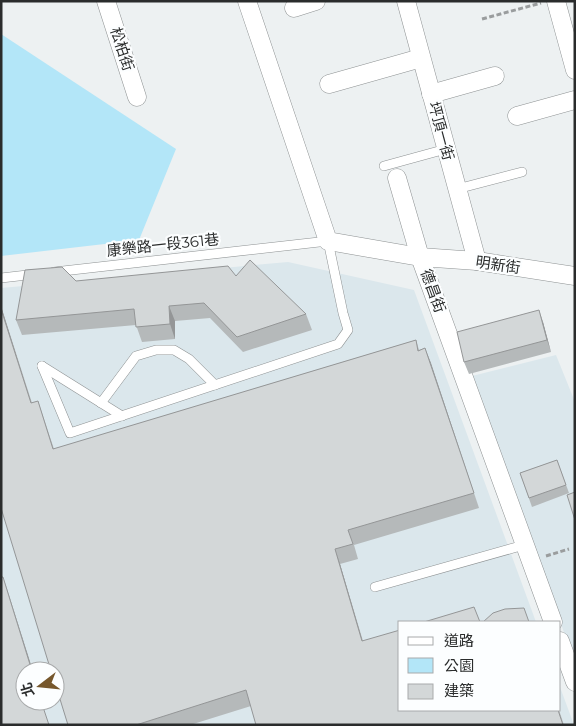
<svg xmlns="http://www.w3.org/2000/svg" width="576" height="726" font-family="Montserrat,'Noto Sans TC',sans-serif">
<rect width="100%" height="100%" fill="#edf1f2"/>
<g fill="#dbe7ec" fill-rule="evenodd">
<path d="M288,262L414,290L536,622H400V710H560V687L574,725H1V288ZM25,671H55V701H25Z"/>
<path d="M556,355L575,402V663L472,376Z"/>
</g>
<path fill="#b3e6f8" d="M1,34L176,149L139,240L1,256Z"/>
<g fill="none" stroke-linecap="round" stroke-linejoin="round">
<defs>
<g id="lane">
<path d="M384,166L446,149"/>
<path d="M457,189L522,172"/>
<path d="M1,278L36,274"/>
<path d="M42,366L70,433L338,344L348,330L343,313L328,241L54,272"/>
<path d="M42,366L122,416"/>
<path d="M101,403L136,356L156,350H174L189,359L215,385"/>
<path d="M375,587L524,545"/>
</g>
<g id="street">
<path d="M106,1L137,97"/>
<path d="M247,1L328,241L420,257L477,261L575,276"/>
<path d="M406,1L477,261"/>
<path d="M556,1L575,70"/>
<path d="M294,8L316,1"/>
<path d="M329,84L421,58"/>
<path d="M431,94L495,76"/>
<path d="M517,116L575,100"/>
<path d="M397,178L420,257L553,622"/>
<path d="M560,641L575,682"/>
</g>
</defs>
<use href="#lane" stroke="#8e9293" stroke-width="10"/>
<use href="#street" stroke="#8e9293" stroke-width="19"/>
<g stroke="#9a9d9e" stroke-width="3" stroke-dasharray="5 2.5" stroke-linecap="butt">
<path d="M482,19L541,3"/>
<path d="M546,556L569,549"/>
</g>
<use href="#lane" stroke="#fff" stroke-width="9"/>
<use href="#street" stroke="#fff" stroke-width="18"/>
</g>
<g fill="#b5b9ba">
<path d="M236,276L306,314L312,330L243,352L210,318L175,321V339L142,342L136,325L22,335L16,320L76,281Z"/>
<path d="M1,306L32,403L38,401L54,449L416,340L419,350L425,348L479,508L354,545L358,559L340,564L363,641L559,710L564,725H256L251,706L190,725H68Z"/>
<path d="M543,322L551,352L469,374L464,362Z"/>
<path d="M557,460L569,493L532,507L520,473Z"/>
</g>
<g fill="#949697">
<path d="M1,306L36,419L31,403L1,309Z"/>
<path d="M169,306L175,321V339L170,324Z"/>
<path d="M539,310L543,322L551,352L547,340Z"/>
<path d="M425,348L431,363L479,508L474,493Z"/>
<path d="M335,549L340,564L367,657L362,641Z"/>
<path d="M3,577L7,589L33,671H32Z"/>
</g>
<g fill="#d3d7d8" stroke="#949697">
<path d="M250,260L306,314L237,337L204,303L169,306L170,324L136,327L134,309L16,320L25,270L62,267L76,281L228,266L236,276Z"/>
<path d="M1,309L31,403L38,401L53,449L416,340L418,351L425,348L474,493L348,530L353,544L335,549L362,641L400,630V710H558L563,725H256L246,690L136,725H68L55,683V671H51L1,508Z"/>
<path d="M539,310L547,340L464,362L457,332Z"/>
<path d="M557,460L566,485L529,498L520,473Z"/>
<path d="M575,492V520L567,495Z"/>
<path d="M1,577H3L32,671H25V701H41L49,725H1Z"/>
<path d="M474,607L480,622H424Z"/>
<path d="M524,608L529,622H483L493,613L505,609Z"/>
</g>
<g text-anchor="middle" stroke-width="4.5" stroke-linejoin="round" paint-order="stroke">
<g font-size="15" fill="#2a2c2c" stroke="#fcfeff">
<text transform="translate(122 49) rotate(72)" y="5">松柏街</text>
<text transform="translate(441 131) rotate(75)" y="5">坪頂一街</text>
<text transform="translate(163 245) rotate(-6)" y="5">康樂路一段361巷</text>
<text transform="translate(498 265) rotate(8)" y="5">明新街</text>
<text transform="translate(433 291) rotate(70)" y="5">德昌街</text>
</g>
</g>
<rect width="576" height="726" fill="none" stroke="#2a2c2c" stroke-width="5"/>
<rect x="398" y="621" width="162" height="90" fill="#fcfeff" stroke="#a8aaab"/>
<rect x="408" y="637" width="25" height="8" fill="#ffffff" stroke="#a8aaab"/>
<text x="444" y="646" font-size="15" fill="#2a2c2c">道路</text>
<rect x="408" y="658" width="25" height="15" fill="#b3e6f8" stroke="#a8aaab"/>
<text x="444" y="671" font-size="15" fill="#2a2c2c">公園</text>
<rect x="408" y="684" width="25" height="15" fill="#d3d7d8" stroke="#a8aaab"/>
<text x="444" y="696" font-size="15" fill="#2a2c2c">建築</text>
<g transform="translate(40 686) rotate(254)"><circle r="24" fill="#fcfeff" stroke="#a8aaab"/>
<path d="M0-4L9 19L0 12L-9 19Z" fill="#76572c"/>
<text y="-8" font-size="14" font-weight="bold" text-anchor="middle" fill="#2a2c2c">北</text>
</g>
</svg>
